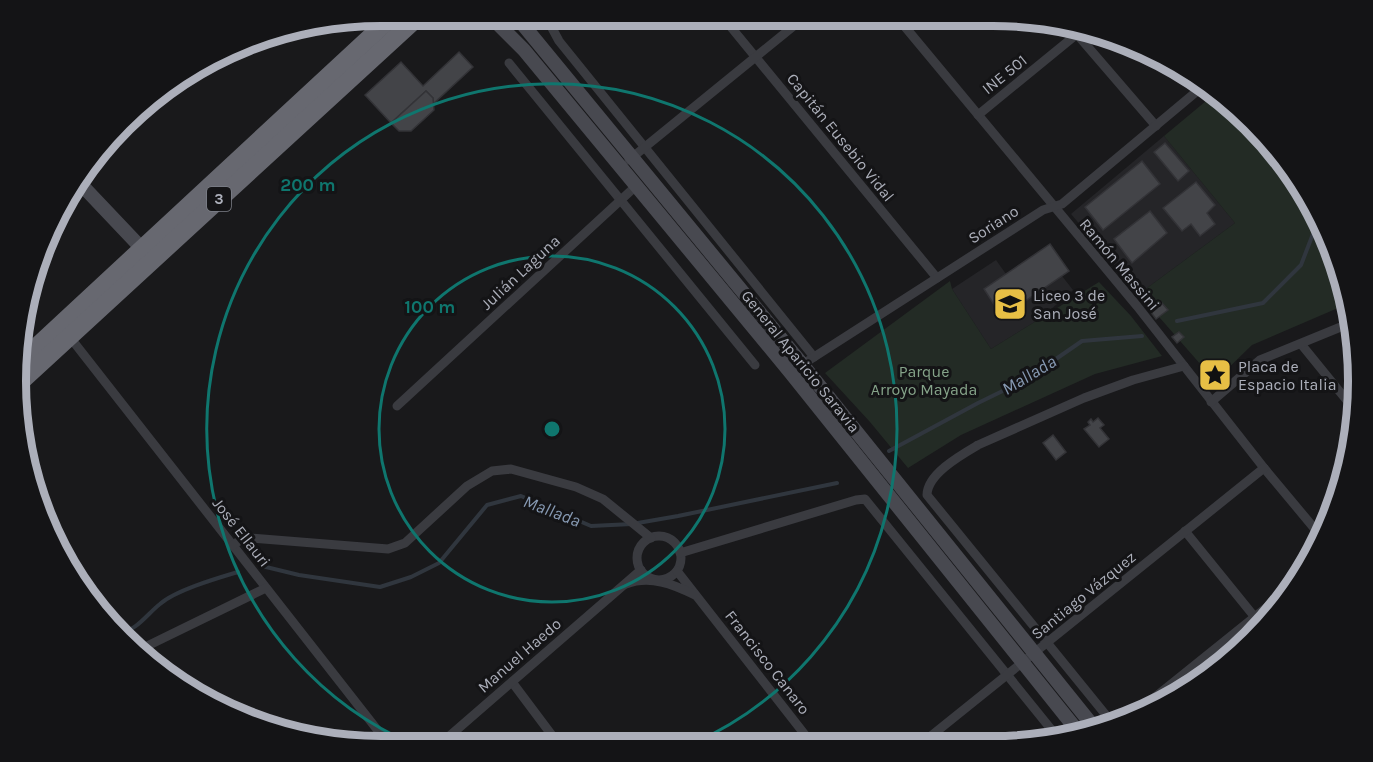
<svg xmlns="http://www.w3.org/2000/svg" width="1373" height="762" font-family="Karla,sans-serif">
<rect width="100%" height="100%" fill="#19191b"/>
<g fill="#252528">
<path d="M1164,136L1235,223L1139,294L1071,214Z"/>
<path d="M1050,244L1069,271L1062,276L1073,290L1041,318L991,349L952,289L996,260L1006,274Z"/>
</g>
<g fill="#232b25">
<path d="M1212,96L1283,158L1346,287L1347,302L1338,308L1252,345L1215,381L1139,294L1235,223L1164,136Z"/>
<path d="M950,281L952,289L991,349L1099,282L1131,316L1162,356L1095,374L961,435L908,468L870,422L825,373Z"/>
</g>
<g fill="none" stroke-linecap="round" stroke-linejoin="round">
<g stroke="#30363e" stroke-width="4">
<path d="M1177,321L1263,303L1301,265L1316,226"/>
<path d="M889,451L978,403L1027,379L1082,341L1142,336"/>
<path d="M262,566L299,575L380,587L411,577L439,563L487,505L521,496L591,526L632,524L678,516L837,483"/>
<path d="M118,633C136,632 147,614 160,604C176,590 218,578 238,572"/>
</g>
</g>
<g fill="#434448" stroke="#333337" stroke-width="1.5">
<path d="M459,52L473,67L433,104V98L426,91L391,123L365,95L401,62L423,86Z"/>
<path d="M426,91L433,98L434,110L411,131H399L391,123Z"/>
<path d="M1165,143L1189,171L1178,181L1154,152Z"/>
<path d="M1142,161L1160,184L1103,230L1085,207Z"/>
<path d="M1196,182L1215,205L1207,213L1215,224L1200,236L1191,224L1182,231L1163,208Z"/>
<path d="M1150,211L1167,233L1132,263L1114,239Z"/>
<path d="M1050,244L1069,271L1002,317L984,289Z"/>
<path d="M1161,302L1168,310L1156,319L1150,311Z"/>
<path d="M1179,332L1184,337L1177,343L1172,337Z"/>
<path d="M1098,418L1104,425L1100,428L1109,439L1099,447L1084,429L1090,425L1088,422L1091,419L1093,422Z"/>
<path d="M1053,435L1066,452L1056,460L1043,443Z"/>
</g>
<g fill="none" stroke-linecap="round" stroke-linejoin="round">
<g stroke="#3a3b40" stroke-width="9">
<path d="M545,15L559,41L814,357"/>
<path d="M721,15L937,278"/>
<path d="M896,16L1137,306L1264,468L1319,534"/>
<path d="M1069,25L1156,126"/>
<path d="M509,63L755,365"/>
<path d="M978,115L1077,34"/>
<path d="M629,160L806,16"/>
<path d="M69,336L390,746"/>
<path d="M1301,344L1353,408"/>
<path d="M800,366L1043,210L1062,204L1202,87"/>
<path d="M1211,402L1260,360L1348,324"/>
<path d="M397,406L636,186"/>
<path d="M1185,531L1262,626"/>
<circle cx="659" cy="558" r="22"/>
<path d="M233,545L242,539L250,538L388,549L405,543L467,486L492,471L511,469L576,487L603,499L651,538"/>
<path d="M680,553L856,500L865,499L1059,739"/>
<path d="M677,571L813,745"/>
<path d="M626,584C650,575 673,584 695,595"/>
<path d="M139,650L266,588"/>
<path d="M512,682L560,746"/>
<path d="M1129,718L1292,587"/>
<path d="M1114,725L927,495C927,474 961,455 978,445L1084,398L1133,380L1184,366"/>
<path d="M921,744L1264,468"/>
<path d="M438,746L641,570"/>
</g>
<g stroke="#484950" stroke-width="14">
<path d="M489,15L524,50L790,372L1080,734"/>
<path d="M515,15L802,364L1097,731"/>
<path d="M76,179L149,256"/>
</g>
<g stroke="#676870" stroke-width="18">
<path d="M20,362L394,15"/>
<path d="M18,384L420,15"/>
</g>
</g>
<g fill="none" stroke="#0f766e" stroke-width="3">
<circle cx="552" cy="429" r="173"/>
<path d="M414 745A345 345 0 1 1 692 744"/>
</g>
<defs>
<symbol id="school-square" viewBox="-11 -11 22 22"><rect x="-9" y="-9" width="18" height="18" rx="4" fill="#e7bf45" stroke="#141416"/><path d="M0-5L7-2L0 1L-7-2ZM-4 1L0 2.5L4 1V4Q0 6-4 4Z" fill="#111"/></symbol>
<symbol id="sight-square" viewBox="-11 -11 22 22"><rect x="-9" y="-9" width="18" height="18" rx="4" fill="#e7bf45" stroke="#141416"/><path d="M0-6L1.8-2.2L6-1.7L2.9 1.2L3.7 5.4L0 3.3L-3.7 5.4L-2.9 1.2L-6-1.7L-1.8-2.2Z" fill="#111"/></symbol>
</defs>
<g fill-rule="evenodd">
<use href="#school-square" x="991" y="285" width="38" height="38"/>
<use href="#sight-square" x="1196" y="356" width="38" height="38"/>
</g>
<g text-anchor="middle" stroke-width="6" stroke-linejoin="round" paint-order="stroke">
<rect fill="#141416" stroke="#7e8089" stroke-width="1.5" x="207" y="187" width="24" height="24" rx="4.5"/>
<g font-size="15" font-weight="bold" fill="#acafba">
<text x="219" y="204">3</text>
</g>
<g font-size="16" fill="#acafba" stroke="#141416">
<text transform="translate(1004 74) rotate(-39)" y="6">INE 501</text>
<text transform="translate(841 137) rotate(51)" y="6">Capitán Eusebio Vidal</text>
<text transform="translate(993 224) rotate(-33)" y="6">Soriano</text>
<text transform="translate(1120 264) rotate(50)" y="6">Ramón Massini</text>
<text transform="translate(520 272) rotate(-43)" y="6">Julián Laguna</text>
<text transform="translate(801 361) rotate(51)" y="6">General Aparicio Saravia</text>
<text transform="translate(242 532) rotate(52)" y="6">José Ellauri</text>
<text transform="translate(1083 595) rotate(-39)" y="6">Santiago Vázquez</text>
<text transform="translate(519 655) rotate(-41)" y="6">Manuel Haedo</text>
<text transform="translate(768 662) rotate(52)" y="6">Francisco Canaro</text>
</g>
<g font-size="16" fill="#acafba" stroke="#141416" text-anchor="start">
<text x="1033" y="301">Liceo 3 de<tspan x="1033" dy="18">San José</tspan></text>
<text x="1238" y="372">Placa de<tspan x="1238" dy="18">Espacio Italia</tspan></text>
</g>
<g font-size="16" fill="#85a389" stroke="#141416">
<text x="924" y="377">Parque<tspan x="924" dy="18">Arroyo Mayada</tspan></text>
</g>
<g font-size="18" font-style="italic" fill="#8699b2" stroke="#141416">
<text transform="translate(1029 375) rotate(-31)" y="6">Mallada</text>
<text transform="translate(552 511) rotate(21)" y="6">Mallada</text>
</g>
</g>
<path d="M0 0H1373V762H0ZM381 26H993A355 355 0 0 1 1348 381V381A355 355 0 0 1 993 736H381A355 355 0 0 1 26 381V381A355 355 0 0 1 381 26Z" fill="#141416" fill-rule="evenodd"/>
<path fill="none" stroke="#acafba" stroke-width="8" d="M381 26H993A355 355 0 0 1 1348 381V381A355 355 0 0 1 993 736H381A355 355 0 0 1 26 381V381A355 355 0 0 1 381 26Z"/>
<circle cx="552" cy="429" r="9" fill="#0f766e" stroke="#141416" stroke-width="3"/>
<g font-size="18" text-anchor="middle" font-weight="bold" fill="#0f766e" stroke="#141416" stroke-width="6" stroke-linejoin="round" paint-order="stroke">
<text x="308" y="191">200 m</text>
<text x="430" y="313">100 m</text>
</g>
</svg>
